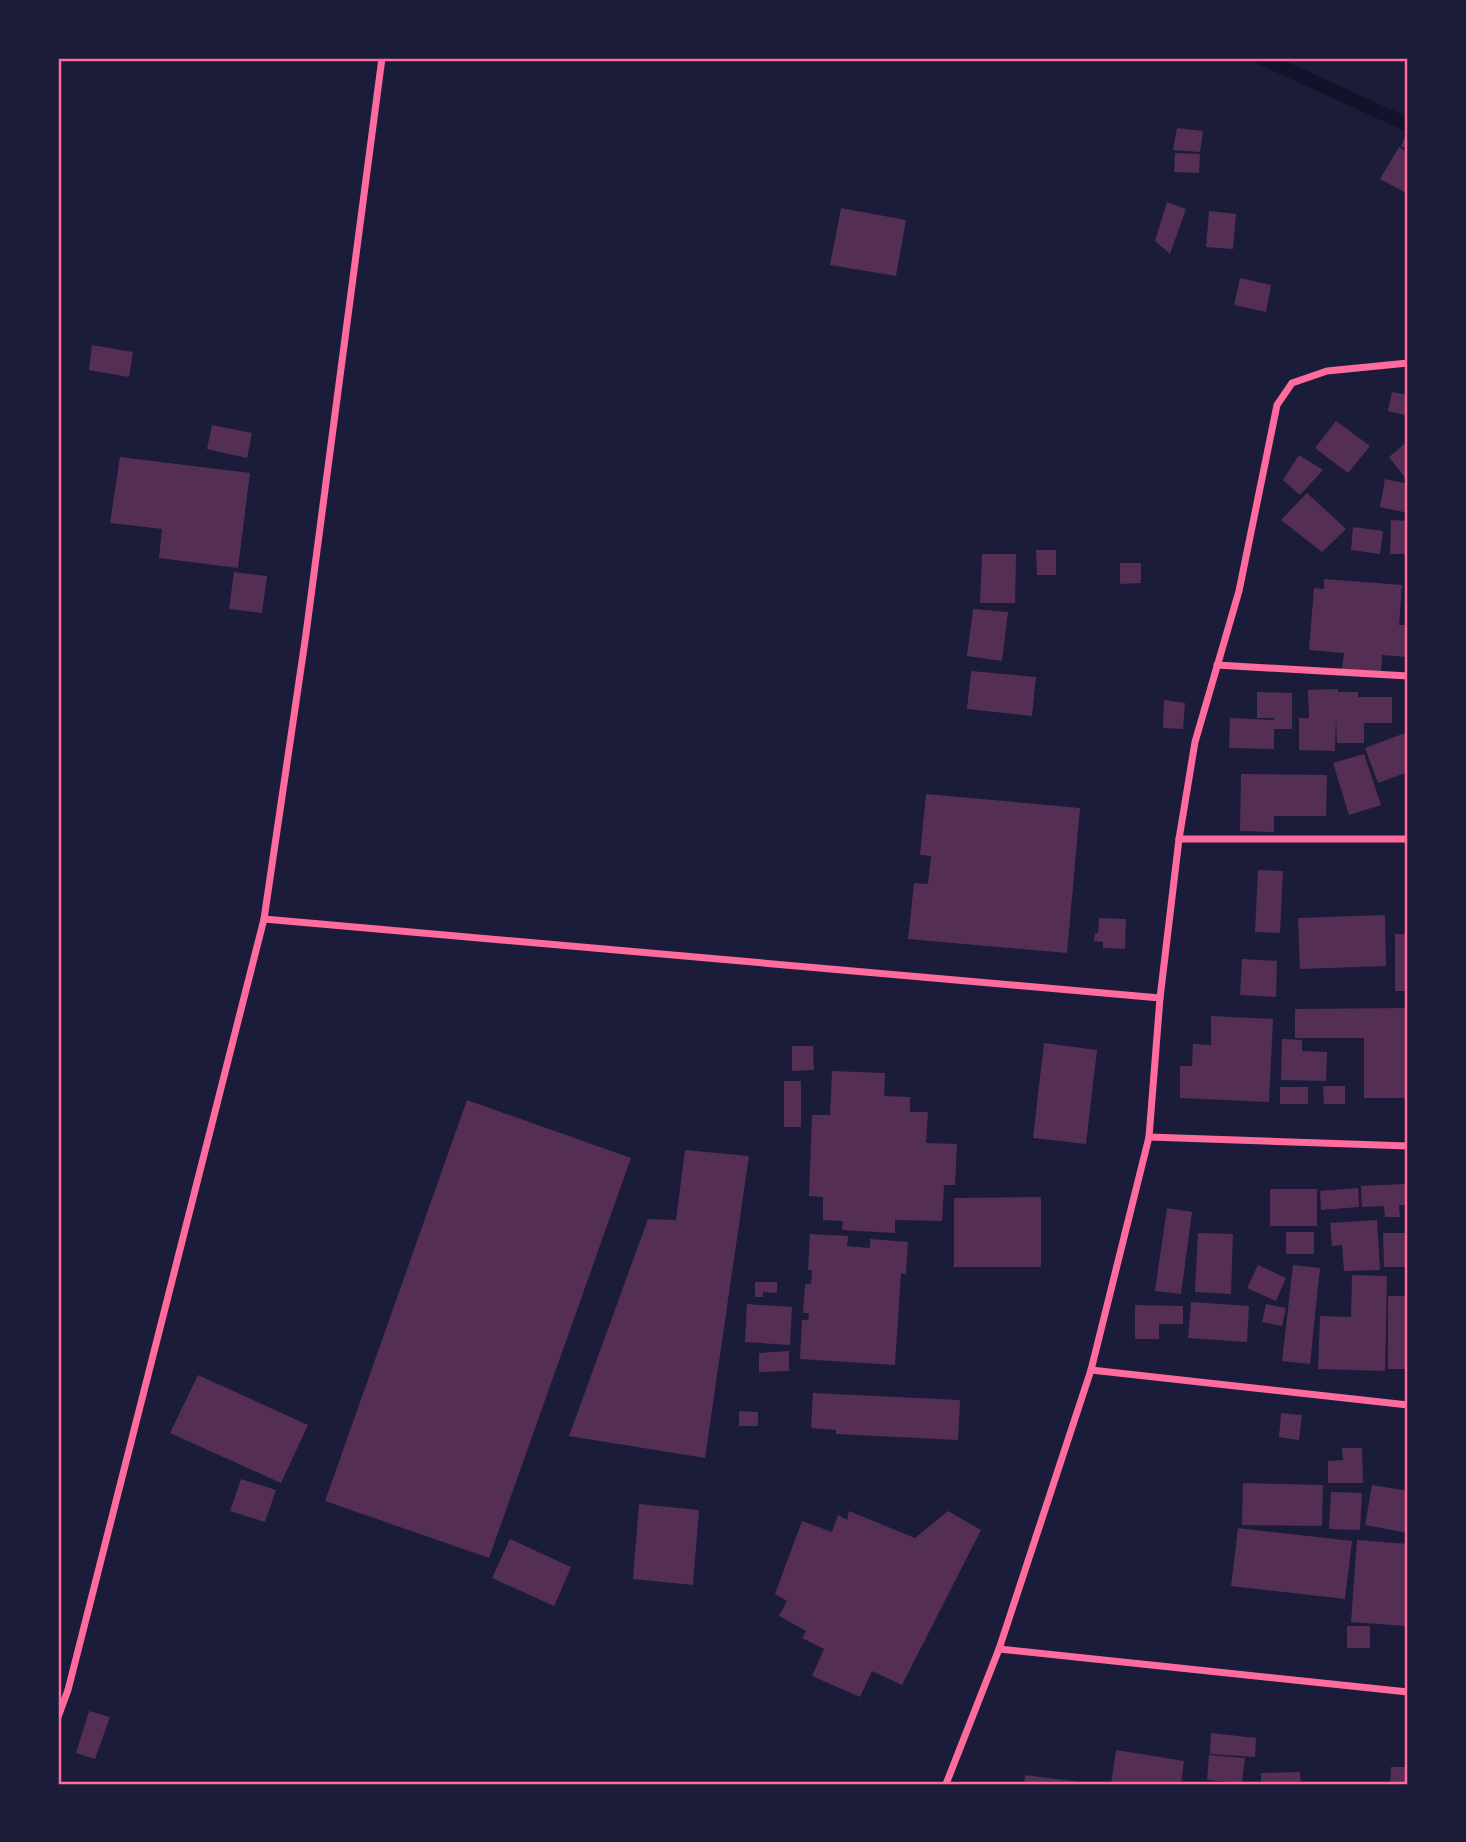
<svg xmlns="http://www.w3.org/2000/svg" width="1466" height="1842" font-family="Roboto,sans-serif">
<rect width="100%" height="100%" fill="#1b1b3a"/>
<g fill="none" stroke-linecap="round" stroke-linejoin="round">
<path stroke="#12122b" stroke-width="14" d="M1262,58L1408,125"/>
</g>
<g fill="#542f53">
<path d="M1177,128L1203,131L1200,152L1173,150Z"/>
<path d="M1408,131V149L1401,146Z"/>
<path d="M1399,147L1408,153V194L1380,179Z"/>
<path d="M1175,153L1200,154L1199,173L1174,172Z"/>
<path d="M1167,202L1186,209L1170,254L1155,241Z"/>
<path d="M841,208L906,220L896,276L830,265Z"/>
<path d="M1209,211L1236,214L1233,249L1206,247Z"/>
<path d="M1240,278L1271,285L1266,312L1234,305Z"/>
<path d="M92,345L133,352L129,377L89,370Z"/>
<path d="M1392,392L1408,395L1405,415L1388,411Z"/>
<path d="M1336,421L1370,446L1348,473L1315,448Z"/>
<path d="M212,425L252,433L247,458L207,449Z"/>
<path d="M1408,441V477L1406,479L1389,457Z"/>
<path d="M1299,455L1323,470L1300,495L1283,480Z"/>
<path d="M120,457L250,473L238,568L159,558L162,529L110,523Z"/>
<path d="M1385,479L1408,484V513L1380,507Z"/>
<path d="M1307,493L1346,529L1322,552L1281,520Z"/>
<path d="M1391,520L1408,521V554H1390Z"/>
<path d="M1353,527L1383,531L1380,554L1351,550Z"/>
<path d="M1036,550H1056V575H1037Z"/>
<path d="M982,554H1016L1015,603H980Z"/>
<path d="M1120,563H1141V583L1120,584Z"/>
<path d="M234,572L267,576L262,613L229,609Z"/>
<path d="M1324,579L1402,585L1399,625H1408V657L1382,655L1381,672L1342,669L1344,653L1309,650L1314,588L1324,589Z"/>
<path d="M973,609L1008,612L1002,661L967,656Z"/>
<path d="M971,671L1036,677L1032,716L967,709Z"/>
<path d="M1338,689V692H1358V697H1392V723H1364V743H1337L1336,718L1335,751L1299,750V718H1309L1308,690Z"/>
<path d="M1257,692L1292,693V729H1274V749L1229,748L1230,718L1274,720V718H1257Z"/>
<path d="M1164,700L1185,703L1183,729L1163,728Z"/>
<path d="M1405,733L1408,741V772L1378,783L1365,748Z"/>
<path d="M1364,754L1381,805L1349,815L1333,763Z"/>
<path d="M1241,774L1327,775L1326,816H1274V832L1240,831Z"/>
<path d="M926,794L1080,808L1067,953L908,939L914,883L928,884L931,856L920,855Z"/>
<path d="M1258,870L1283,871L1280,933L1255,932Z"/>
<path d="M1385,915L1386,966L1300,969L1298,918Z"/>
<path d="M1099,918L1126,919L1125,949L1103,948V942L1094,941L1095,933H1098Z"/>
<rect x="1395" y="934" width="13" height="57"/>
<path d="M1242,959L1277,961L1276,997L1240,995Z"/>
<path d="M1408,1008V1098H1364V1038H1295V1009Z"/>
<path d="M1211,1016L1273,1019L1269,1102L1180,1098V1066H1192L1193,1044L1211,1045Z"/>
<path d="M1282,1039L1302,1040V1051L1327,1052L1326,1081L1281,1080Z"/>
<path d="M1044,1043L1097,1050L1086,1144L1033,1138Z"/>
<path d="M792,1046H813L814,1070L792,1071Z"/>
<path d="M832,1071L885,1073L884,1096L910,1097V1112H928L926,1143L957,1144L955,1185H944L942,1221L895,1220V1233L842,1230L843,1221L823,1220V1197L809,1196L812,1115H830Z"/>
<rect x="784" y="1081" width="17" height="46"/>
<path d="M1323,1086H1345V1104H1324Z"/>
<rect x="1280" y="1087" width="28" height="17"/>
<path d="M467,1100L631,1158L489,1558L325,1501Z"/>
<path d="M685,1150L749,1156L705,1458L569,1436L648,1219L676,1220Z"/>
<path d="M1405,1184H1408V1199H1406L1405,1191V1205H1399L1400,1217H1385L1384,1206L1362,1207L1361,1186Z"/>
<path d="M1358,1188L1359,1207L1321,1210L1320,1191Z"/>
<rect x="1270" y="1189" width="47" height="37"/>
<path d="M1041,1197V1267H954V1198Z"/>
<path d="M1167,1208L1192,1212L1181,1294L1155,1291Z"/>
<path d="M1377,1220L1380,1270L1344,1271L1342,1245L1332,1246L1330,1223Z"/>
<rect x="1286" y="1232" width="28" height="22"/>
<path d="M1198,1233L1233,1234L1231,1294L1195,1292Z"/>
<path d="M1383,1233H1408V1267H1384Z"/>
<path d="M810,1234L848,1236L847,1246L870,1248V1239L908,1242L906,1274H901L895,1365L800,1359L802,1320H808L809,1313H803L805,1284H811L812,1270H808Z"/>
<path d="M1258,1265L1286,1278L1276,1301L1247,1288Z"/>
<path d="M1293,1265L1320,1268L1310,1364L1282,1361Z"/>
<path d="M1352,1275L1387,1276L1385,1371L1318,1369L1320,1316L1351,1317Z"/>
<path d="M755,1282H777V1293L763,1292V1297H755Z"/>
<rect x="1388" y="1296" width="20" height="73"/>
<path d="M1191,1302L1249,1306L1247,1342L1188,1338Z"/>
<path d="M747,1304L792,1307L790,1345L745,1342Z"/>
<path d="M1266,1304L1286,1308L1282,1326L1262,1322Z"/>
<path d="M1135,1305L1183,1306V1324H1159V1339H1135Z"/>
<path d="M789,1351V1371L759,1372V1353Z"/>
<path d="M198,1375L308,1425L281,1483L170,1433Z"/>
<path d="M813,1393L960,1400L958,1440L836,1434V1430L811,1428Z"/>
<path d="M739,1411L758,1412V1426H739Z"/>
<path d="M1281,1413L1302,1415L1299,1440L1279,1437Z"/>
<path d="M1342,1448H1362L1363,1483H1328V1461L1343,1460Z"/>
<path d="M241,1479L276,1490L265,1522L230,1511Z"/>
<path d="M1243,1483L1323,1485L1322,1526L1242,1525Z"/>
<path d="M1372,1485L1408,1491V1533L1365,1525Z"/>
<path d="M1331,1492L1362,1493L1360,1530L1329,1529Z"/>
<path d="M639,1504L699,1510L693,1585L633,1579Z"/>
<path d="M849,1511L915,1538L948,1511L981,1530L902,1685L872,1671L860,1697L812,1676L824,1649L802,1638L806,1631L779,1616L787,1601L775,1594L802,1521L832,1532L838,1515L847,1520Z"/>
<path d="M1238,1528L1352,1541L1345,1599L1231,1586Z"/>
<path d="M510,1539L571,1567L554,1606L492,1578Z"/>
<path d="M1357,1540L1408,1544L1407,1626L1351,1622Z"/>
<rect x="1347" y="1626" width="23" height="22"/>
<path d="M89,1711L110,1717L95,1759L76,1753Z"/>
<path d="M1211,1733L1256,1738L1255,1757L1210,1754Z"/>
<path d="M1116,1750L1184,1761L1181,1784H1111Z"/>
<path d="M1209,1755L1245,1758L1242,1783L1207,1780Z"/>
<path d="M1391,1767H1408V1784H1390Z"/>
<path d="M1300,1772L1301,1784H1261V1773Z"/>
<path d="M1025,1775L1088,1783V1784H1024Z"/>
</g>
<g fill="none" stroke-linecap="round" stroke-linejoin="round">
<g stroke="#ff6b9d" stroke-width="7">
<path d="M1217,665L1408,676"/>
<path d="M1179,839H1408"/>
<path d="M264,919L1160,998"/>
<path d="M1149,1137L1408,1146"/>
<path d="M1091,1370L1408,1405"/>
<path d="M999,1649L1408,1692"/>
<path d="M58,1717L68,1690L264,919L306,634L382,58"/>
<path d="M946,1784L999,1649L1091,1370L1149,1137L1160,998L1179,839L1195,742L1239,591L1277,405L1292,383L1327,371L1408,363"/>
</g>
</g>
<rect width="1466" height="1842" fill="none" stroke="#1b1b3a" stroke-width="119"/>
<rect x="60" y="60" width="1346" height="1723" fill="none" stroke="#ff6b9d" stroke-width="2.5"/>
</svg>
